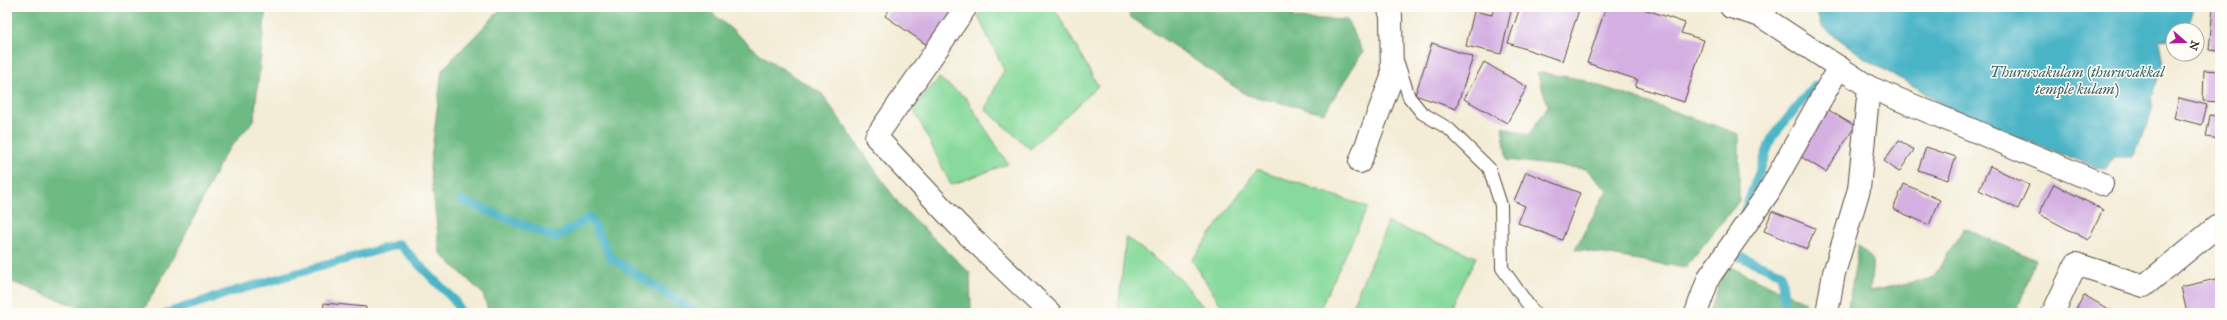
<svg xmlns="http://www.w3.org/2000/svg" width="2227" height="320" font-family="'IM FELL Great Primer',serif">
<rect width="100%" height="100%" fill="#fdfcf7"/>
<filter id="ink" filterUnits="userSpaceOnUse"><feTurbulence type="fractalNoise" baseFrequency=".025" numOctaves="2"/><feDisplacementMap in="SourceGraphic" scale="8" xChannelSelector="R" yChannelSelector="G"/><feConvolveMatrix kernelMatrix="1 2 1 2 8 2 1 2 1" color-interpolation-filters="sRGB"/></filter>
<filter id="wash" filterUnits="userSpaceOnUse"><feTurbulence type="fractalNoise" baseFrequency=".012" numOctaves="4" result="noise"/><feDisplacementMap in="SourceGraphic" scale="16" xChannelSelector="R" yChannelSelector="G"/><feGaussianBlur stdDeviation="0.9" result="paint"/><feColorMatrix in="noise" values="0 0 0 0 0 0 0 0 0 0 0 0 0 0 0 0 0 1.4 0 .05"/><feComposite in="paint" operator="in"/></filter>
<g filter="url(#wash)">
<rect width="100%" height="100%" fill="#f3ecd6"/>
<g fill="#87da9b" stroke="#61825c">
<path d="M986,7H1054L1098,86L1030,149L985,109L1004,70L978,16Z"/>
<path d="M939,78L966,98L1008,164L951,185L913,108Z"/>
<path d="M1257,169L1368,207L1318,313H1226L1192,260Z"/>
<path d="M1388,223L1476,257L1449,313H1349Z"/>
<path d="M1126,237L1180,278L1208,313H1118Z"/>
</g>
<g fill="#6dba83" stroke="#547250">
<path d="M7,7H266L254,120L224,155L183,240L142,313H94L7,280Z"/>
<path d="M503,7H705L764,57L822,94L901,207L970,273L971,311L969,313H489L483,294L440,253L430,167L442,70Z"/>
<path d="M1132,7H1293V18L1347,20L1363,52L1324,113L1247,95L1129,16Z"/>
<path d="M1537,72L1580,79L1739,134V201L1685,268L1575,249L1607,190L1586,169L1507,160L1502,127L1529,135L1548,106Z"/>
<path d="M1964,228L2036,260L2016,313H1847L1859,245L1873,260L1870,291L1933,278Z"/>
<path d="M1726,265L1805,302L1804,313H1709Z"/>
</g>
<path fill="#49b4c6" stroke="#426f72" d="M1815,7H2194L2187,30H2173V39L2159,40L2163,66L2151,97L2153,111L2133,157H2113L2106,170L1964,119L1917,88L1872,63L1821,26Z"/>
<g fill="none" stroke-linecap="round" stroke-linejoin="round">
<g stroke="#49b4c6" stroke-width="9">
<path d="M461,200L556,238L590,217L611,258L697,313"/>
<path d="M1744,213L1772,137L1815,85"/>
<path d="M1731,249L1730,253L1781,273L1786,313"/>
<path d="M167,313L231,292L399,244L454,300L461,313"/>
</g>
</g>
<g id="blocks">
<g fill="#d4b0e2">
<path d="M891,7H958L930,47L885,16Z"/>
<path d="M1494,7H1512L1501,54L1466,46L1474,11L1492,15Z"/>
<path d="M1520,7H1580L1562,61L1508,43Z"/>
<path d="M1606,7H1638L1685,23L1681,33L1704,40L1684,102L1635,86L1638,80L1587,63Z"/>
<path d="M2213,7H2220V51L2209,50Z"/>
<path d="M1432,43L1473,57L1456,109L1415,95Z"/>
<path d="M1484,62L1527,87L1507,123L1464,99Z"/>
<path d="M2204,70L2220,71V102L2203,101Z"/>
<path d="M2179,98L2207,105L2202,125L2174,118Z"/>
<path d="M1827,109L1855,126L1826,172L1798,155Z"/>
<path d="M2210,115L2220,116V139L2206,137Z"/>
<path d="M1899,140L1914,150L1899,172L1884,161Z"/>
<path d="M1926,147L1956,157L1948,180L1918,170Z"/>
<path d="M1990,166L2029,185L2018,209L1979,190Z"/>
<path d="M1526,172L1580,193L1562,240L1518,223L1525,206L1514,201Z"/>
<path d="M1904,184L1940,200L1929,225L1893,209Z"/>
<path d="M2054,184L2103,210L2088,240L2039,214Z"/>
<path d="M1772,211L1815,228L1807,249L1764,231Z"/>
<path d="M2220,278V313H2187L2181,287Z"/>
<path d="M2084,295L2115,313H2074Z"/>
<path d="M324,303L366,307L365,313H323Z"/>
</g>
</g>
</g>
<g filter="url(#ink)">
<use href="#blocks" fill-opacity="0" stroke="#57473a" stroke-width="1"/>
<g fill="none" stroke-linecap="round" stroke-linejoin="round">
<defs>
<path id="service" d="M1398,63L1409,97L1422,113L1449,129L1489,168L1501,205L1502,268L1534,313"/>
<g id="minor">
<path d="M966,7L876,137L957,224L1050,313"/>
<path d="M1731,7L1761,16L1767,7"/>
<path d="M1761,16L1869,87L1859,189L1834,273L1827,313"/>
<path d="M1869,87L2102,184"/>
<path d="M1360,162L1392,77L1391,16L1388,7"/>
<path d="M1696,313L1709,277L1768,193L1839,67"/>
<path d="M2053,313L2076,264L2144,286L2220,224"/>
</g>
</defs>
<use href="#service" stroke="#57473a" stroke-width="14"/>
<use href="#minor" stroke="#57473a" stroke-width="24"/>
<use href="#service" stroke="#fff" stroke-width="12"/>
<use href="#minor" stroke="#fff" stroke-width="22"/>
</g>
</g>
<g text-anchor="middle" stroke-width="3" stroke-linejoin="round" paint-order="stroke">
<g font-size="15" font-style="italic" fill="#416161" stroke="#fdfcf7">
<text x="2077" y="77">Thuruvakulam (thuruvakkal<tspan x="2077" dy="17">temple kulam)</tspan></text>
</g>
</g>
<rect width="2227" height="320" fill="none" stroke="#fdfcf7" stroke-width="24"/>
<g transform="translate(2185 42) rotate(110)"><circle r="19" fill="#fdfcf7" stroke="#afa8a0"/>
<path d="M0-3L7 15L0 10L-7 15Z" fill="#b5179e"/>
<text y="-6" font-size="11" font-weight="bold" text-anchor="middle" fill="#3b2a1e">N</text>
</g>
</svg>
